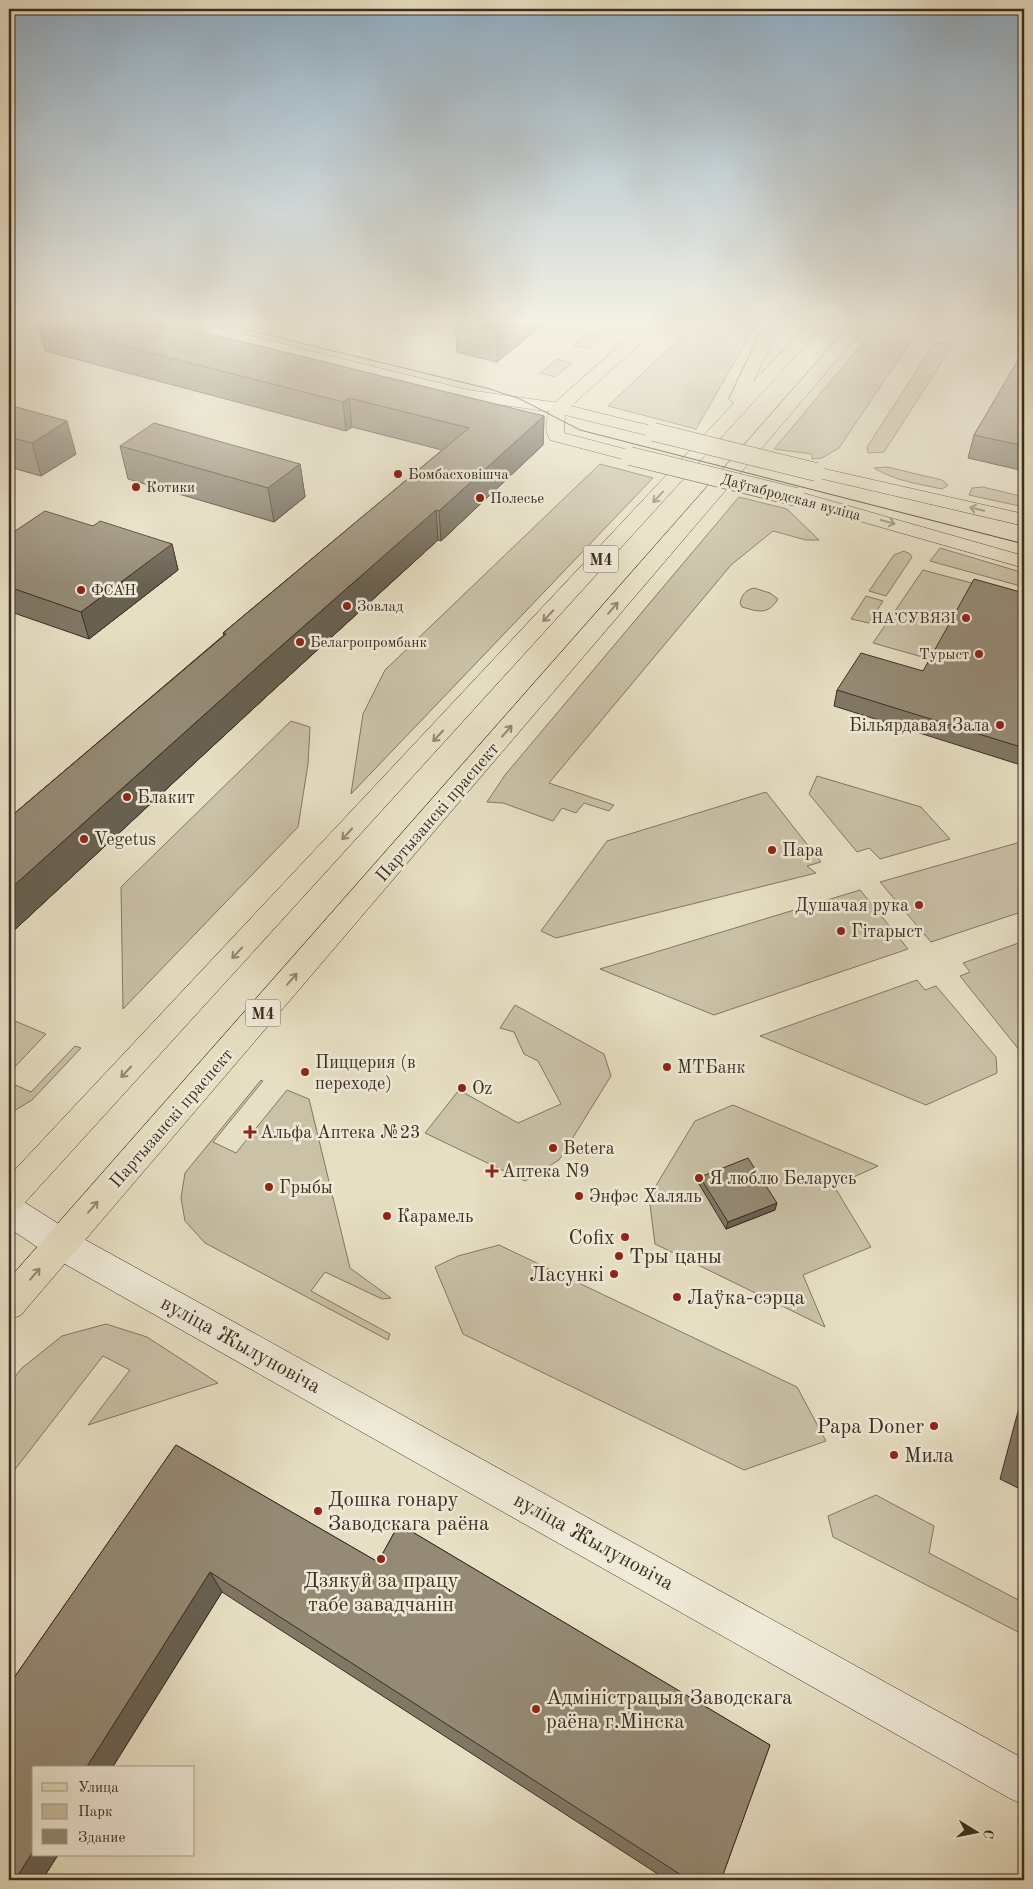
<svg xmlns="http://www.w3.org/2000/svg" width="1033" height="1889" font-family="'Old Standard TT',serif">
<rect width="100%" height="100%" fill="#e7dfc3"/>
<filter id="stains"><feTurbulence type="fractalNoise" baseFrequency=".004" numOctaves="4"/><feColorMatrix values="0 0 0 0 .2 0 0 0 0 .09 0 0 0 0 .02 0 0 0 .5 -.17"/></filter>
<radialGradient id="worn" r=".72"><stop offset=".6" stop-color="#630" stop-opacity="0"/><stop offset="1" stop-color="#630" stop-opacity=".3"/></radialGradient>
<g fill="#cac1a7" stroke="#837764">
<path d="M305,319H450L439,331L413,336L376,324L336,331L325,329Z"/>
<path d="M700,319H759L696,429L608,406Z"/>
<path d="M883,319H926L839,448L822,458L812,459V454L774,449Z"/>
<path d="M590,332L604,336L588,349L573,345Z"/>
<path d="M945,342L954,343L884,452L868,453L867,447L934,344Z"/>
<path d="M557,359L572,363L555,377L540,373Z"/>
<path d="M600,464L653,478L351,794L363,714L385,670Z"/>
<path d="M887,467L942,480L948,485L942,489C919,484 895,481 874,468Z"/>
<path d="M983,487L1024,497V507L969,495L972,488Z"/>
<path d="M739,497L787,509L819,540H806L773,531L731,565L549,783L614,805L609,811L584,803L576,813L562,808L553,821L503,803L487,802L505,775Z"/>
<path d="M940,548L1024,573V587L930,561Z"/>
<path d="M904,551L910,554L912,557L886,596L869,591L894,555Z"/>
<path d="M923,570L1024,597L933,660L873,643Z"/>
<path d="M754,588L770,593L778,599C768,615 759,612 742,607L740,603C742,595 745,590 754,588Z"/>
<path d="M866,596L883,601L869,623L851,619Z"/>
<path d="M291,721L310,727L308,764L298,827L123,1009L121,887Z"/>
<path d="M817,776L921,807L950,839L880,859L869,848L857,852L809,794Z"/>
<path d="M766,792L821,862L807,866L816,873L556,938L541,931L607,841Z"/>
<path d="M1024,841V911L931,942L880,882Z"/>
<path d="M860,890L908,949L714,1015L600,969Z"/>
<path d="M1024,941V1056L960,976L970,972L963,963Z"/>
<path d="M917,980L925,990L936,986L996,1057L997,1073L926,1105L760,1036Z"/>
<path d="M515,1005L604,1054L611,1076L559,1160L525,1181L425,1133L459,1090L518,1123L561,1104L538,1061L524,1054L514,1032L500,1028Z"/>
<path d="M15,1021L46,1034L9,1073V1028Z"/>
<path d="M75,1046L81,1048L32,1100L9,1114V1082L31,1092Z"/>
<path d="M261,1080L263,1081L213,1142L236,1153L287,1090L309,1099L350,1268L391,1298L382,1299L325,1272L311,1291L390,1334L388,1340L205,1243L185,1221L181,1198L185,1173Z"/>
<path d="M733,1105L878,1166L834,1186L871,1247L803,1275L825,1327L655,1244L649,1197L695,1121Z"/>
<path d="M499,1245L797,1387L826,1441L744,1470L463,1334L435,1267L458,1256Z"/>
<path d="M106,1324L147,1337L218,1383L88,1425L130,1370L103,1356L9,1477V1384L22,1368L62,1336Z"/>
<path d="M876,1495L934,1526L929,1553L1024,1603V1635L833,1537L828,1516Z"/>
</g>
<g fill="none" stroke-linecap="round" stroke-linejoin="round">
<defs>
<g id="secondary">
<path d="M156,319H183L468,390L559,403L565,404L568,408L565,412L559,413L468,400L159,322Z"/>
<path d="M9,1196L21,1200L73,1233L1024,1759V1805L1009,1798L49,1255L9,1228Z"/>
</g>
<g id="primary">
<path d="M650,319H668L571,406L660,428L663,432L660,436L654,437L565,415L564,433L636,452L639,456L636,460L630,461L550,440C543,429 547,414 553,404Z"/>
<path d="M767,319H783L753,382L812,319H829L20,1208L9,1212V1176L734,403L729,399Z"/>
<path d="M855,319H872L21,1315L9,1320V1279Z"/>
<path d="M816,467L1024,514V526L810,476L807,472L810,468Z"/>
<path d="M796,491L1024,556V568L789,501L787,497L789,493Z"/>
</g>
</defs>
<use href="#secondary" stroke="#3c2d20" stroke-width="1"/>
<use href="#primary" stroke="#3c2d20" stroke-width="1"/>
<use href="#secondary" fill="#efead8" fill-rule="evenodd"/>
<use href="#primary" fill="#e7dfc3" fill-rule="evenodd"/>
<path stroke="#3c2d20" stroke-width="1" d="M202,319L490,389L520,399L580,430L1024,544"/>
<defs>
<g id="primary-bridge">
<path d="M654,432L816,472"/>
<path d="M630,456L796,497"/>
</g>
</defs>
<use href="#primary-bridge" stroke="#3c2d20" stroke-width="19" stroke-linecap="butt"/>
<use href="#primary-bridge" stroke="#e7dfc3" stroke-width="18"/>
</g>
<g fill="#807765" stroke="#3c2d20">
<path d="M455,319H550L497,362L457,352Z"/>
<path d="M38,324L544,416L543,445L441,541L438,540L268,695L9,935V818L224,635L223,633L442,450L352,427L346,431L45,351Z"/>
<path d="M1024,350V471L968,458L974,435Z"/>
<path d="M9,405L76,454L41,476L9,467Z"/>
<path d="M120,446L300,464L305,497L274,522L128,479Z"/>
<path d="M93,526L172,544L178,570L89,639L14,613L11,603L9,602V535Z"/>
<path d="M1024,593V766L834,706L837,690L923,671Z"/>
<path d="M700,1177L775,1210L726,1229L699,1184Z"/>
<path d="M1024,1389V1491L1000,1479Z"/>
<path d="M176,1445L378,1562L399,1524L770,1745L721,1880H667L222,1592L112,1768H34V1855H58L42,1880H9V1685Z"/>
</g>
<g fill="#686152" stroke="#3c2d20">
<path d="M505,319H550L497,362V325Z"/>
<path d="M349,398L352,427L346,431L343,402Z"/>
<path d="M544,416L543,445L441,541L439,511Z"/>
<path d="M67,421L76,454L41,476L32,443Z"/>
<path d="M300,464L305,497L274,522L268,488Z"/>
<path d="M436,510L438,540L268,695L9,935V890L262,663Z"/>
<path d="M172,544L178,570L89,639L81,612Z"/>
<path d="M777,1203L775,1210L726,1229L728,1222Z"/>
<path d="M210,1572L222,1592L112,1768H86Z"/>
<path d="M34,1850V1855H58L42,1880H15Z"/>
</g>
<g fill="#958a75" stroke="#3c2d20">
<path d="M46,319H150L544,416L439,511L436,510L262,663L9,890V818L226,634L223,633L469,428L349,398L343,402L38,324Z"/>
<path d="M469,319H505L497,325Z"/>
<path d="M1024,350V446L974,435Z"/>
<path d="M9,405L67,421L32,443L9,437Z"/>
<path d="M154,423L300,464L268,488L120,446Z"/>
<path d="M45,511L93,526L100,521L172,544L81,612L9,587V584L13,581L9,579V535Z"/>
<path d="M974,579L1024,593V748L837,690L861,653L923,671Z"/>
<path d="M748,1158L777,1203L728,1222L700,1177Z"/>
<path d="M1024,1440V1455L1021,1453Z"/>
<path d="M176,1445L378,1562L399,1524L770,1745L721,1880H689L210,1572L86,1768H34V1850L15,1880H9V1685Z"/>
</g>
<defs><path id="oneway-shaft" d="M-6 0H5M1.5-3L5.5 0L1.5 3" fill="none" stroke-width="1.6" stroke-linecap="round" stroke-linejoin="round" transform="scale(1.25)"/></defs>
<g stroke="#928672">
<use href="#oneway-shaft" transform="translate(658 497) rotate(133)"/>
<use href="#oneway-shaft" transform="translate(977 509) rotate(-167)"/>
<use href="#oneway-shaft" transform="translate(888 522) rotate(15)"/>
<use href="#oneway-shaft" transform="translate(613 608) rotate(-49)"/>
<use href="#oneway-shaft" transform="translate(548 616) rotate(133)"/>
<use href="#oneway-shaft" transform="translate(507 731) rotate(-49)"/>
<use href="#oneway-shaft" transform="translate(438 736) rotate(133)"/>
<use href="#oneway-shaft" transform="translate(347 834) rotate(133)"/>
<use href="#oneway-shaft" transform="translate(237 953) rotate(133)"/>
<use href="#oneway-shaft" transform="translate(292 979) rotate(-49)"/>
<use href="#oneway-shaft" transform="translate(126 1072) rotate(133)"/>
<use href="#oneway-shaft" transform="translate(93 1207) rotate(-49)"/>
<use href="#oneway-shaft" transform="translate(35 1274) rotate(-49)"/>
</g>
<linearGradient id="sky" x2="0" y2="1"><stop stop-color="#90adc3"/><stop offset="0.55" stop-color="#f4f1e4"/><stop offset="1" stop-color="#f4f1e4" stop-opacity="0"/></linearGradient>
<rect width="1033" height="584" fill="url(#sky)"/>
<g fill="#8f2418" stroke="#efead8" stroke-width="2">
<circle cx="398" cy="474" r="5"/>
<circle cx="136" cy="487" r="5"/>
<circle cx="480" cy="498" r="5"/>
<circle cx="81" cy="590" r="5"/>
<circle cx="347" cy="606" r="5"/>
<circle cx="966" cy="618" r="5"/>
<circle cx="300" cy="642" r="5"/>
<circle cx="979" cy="654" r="5"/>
<circle cx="1000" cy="725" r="5"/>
<circle cx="127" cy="797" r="5"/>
<circle cx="84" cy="839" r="5"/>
<circle cx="772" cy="850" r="5"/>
<circle cx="919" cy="905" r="5"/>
<circle cx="841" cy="931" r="5"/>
<circle cx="667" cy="1067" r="5"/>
<circle cx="305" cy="1072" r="5"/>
<circle cx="462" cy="1088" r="5"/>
<path d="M247.5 1124.5h5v5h5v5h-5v5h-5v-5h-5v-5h5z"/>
<circle cx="553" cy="1148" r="5"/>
<path d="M489.5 1163.5h5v5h5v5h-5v5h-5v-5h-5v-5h5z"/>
<circle cx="699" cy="1178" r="5"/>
<circle cx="269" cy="1187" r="5"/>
<circle cx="579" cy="1196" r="5"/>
<circle cx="387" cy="1216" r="5"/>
<circle cx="625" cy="1237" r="5"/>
<circle cx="619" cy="1256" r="5"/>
<circle cx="614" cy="1274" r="5"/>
<circle cx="677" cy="1297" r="5"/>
<circle cx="934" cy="1426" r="5"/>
<circle cx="894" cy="1455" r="5"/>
<circle cx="318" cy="1511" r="5"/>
<circle cx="381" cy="1559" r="5"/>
<circle cx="536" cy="1709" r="5"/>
</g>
<g text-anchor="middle" stroke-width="5" stroke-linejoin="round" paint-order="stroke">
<g font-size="15" fill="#3c2d20" stroke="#efead8" text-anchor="start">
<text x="408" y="479">Бомбасховішча</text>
<text x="146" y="492">Котики</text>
<text x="490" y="503">Полесье</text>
<text x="91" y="595">ФСАН</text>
<text x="357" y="611">Зовлад</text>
<text x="956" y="623" text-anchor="end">НАʼСУВЯЗІ</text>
<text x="310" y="647">Белагропромбанк</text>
<text x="969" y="659" text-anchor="end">Турыст</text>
</g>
<g font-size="15" fill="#3c2d20" stroke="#efead8">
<text transform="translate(791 497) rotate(15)" y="5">Даўгабродская вуліца</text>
</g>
<g fill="#efead8" stroke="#726657" stroke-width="1">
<rect x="583.5" y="545.5" width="35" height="27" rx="4"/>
<rect x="245.5" y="999.5" width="35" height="27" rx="4"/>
</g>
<g font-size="16" font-weight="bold" fill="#3c2d20">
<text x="601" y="565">М4</text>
<text x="263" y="1019">М4</text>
</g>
<g font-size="18" fill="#3c2d20" stroke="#efead8" text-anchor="start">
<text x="990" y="731" text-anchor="end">Більярдавая Зала</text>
<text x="137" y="803">Блакит</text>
<text x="94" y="845">Vegetus</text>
<text x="782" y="856">Пара</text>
<text x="909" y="911" text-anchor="end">Душачая рука</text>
<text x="851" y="937">Гітарыст</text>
<text x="315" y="1068">Пиццерия (в<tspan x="315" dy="21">переходе)</tspan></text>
<text x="677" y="1073">МТБанк</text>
<text x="472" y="1094">Oz</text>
<text x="260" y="1138">Альфа Аптека №23</text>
<text x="563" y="1154">Betera</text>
<text x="502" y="1177">Аптека N9</text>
<text x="709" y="1184">Я люблю Беларусь</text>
<text x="279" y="1193">Грыбы</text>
<text x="589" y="1202">Энфэс Халяль</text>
<text x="397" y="1222">Карамель</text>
</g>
<g font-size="18" fill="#3c2d20" stroke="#efead8">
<text transform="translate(437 812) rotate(-49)" y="6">Партызанскі праспект</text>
<text transform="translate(171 1118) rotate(-49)" y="6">Партызанскі праспект</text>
</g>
<g font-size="21" fill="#3c2d20" stroke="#efead8" text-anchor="start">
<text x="615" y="1244" text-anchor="end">Cofix</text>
<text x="629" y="1263">Тры цаны</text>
<text x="604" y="1281" text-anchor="end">Ласункі</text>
<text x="687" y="1304">Лаўка-сэрца</text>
<text x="924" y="1433" text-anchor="end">Papa Doner</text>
<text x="904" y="1462">Мила</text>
<text x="328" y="1506">Дошка гонару<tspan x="328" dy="24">Заводскага раёна</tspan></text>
<text x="381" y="1587" text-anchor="middle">Дзякуй за працу<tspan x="381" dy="24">табе завадчанін</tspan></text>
<text x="546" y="1704">Адміністрацыя Заводскага<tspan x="546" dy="24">раёна г.Мінска</tspan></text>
</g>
<g font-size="21" fill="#3c2d20" stroke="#efead8">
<text transform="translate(241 1344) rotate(29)" y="7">вуліца Жылуновіча</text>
<text transform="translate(594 1541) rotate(29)" y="7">вуліца Жылуновіча</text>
</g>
</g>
<rect width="1033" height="1889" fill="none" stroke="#e7dfc3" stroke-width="30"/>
<rect x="10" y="10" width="1013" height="1869" fill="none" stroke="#3c2d20" stroke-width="2.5"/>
<rect x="15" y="15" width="1003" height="1859" fill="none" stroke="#3c2d20"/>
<rect x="32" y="1766" width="162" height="90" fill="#efead8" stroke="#a79e8e"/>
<rect x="42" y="1783" width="25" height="8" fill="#e7dfc3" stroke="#a79e8e"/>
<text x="78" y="1792" font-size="15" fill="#3c2d20">Улица</text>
<rect x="42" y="1804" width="25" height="15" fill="#cac1a7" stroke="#a79e8e"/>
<text x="78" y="1816" font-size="15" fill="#3c2d20">Парк</text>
<rect x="42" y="1829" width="25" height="15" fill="#958a75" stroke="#a79e8e"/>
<text x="78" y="1842" font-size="15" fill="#3c2d20">Здание</text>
<g transform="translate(976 1832) rotate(100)" stroke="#efead8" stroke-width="4" paint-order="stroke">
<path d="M0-4L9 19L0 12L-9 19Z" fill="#3c2d20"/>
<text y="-8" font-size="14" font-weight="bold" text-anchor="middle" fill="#3c2d20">С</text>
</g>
<rect width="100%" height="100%" filter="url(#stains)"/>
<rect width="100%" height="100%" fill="url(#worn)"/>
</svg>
